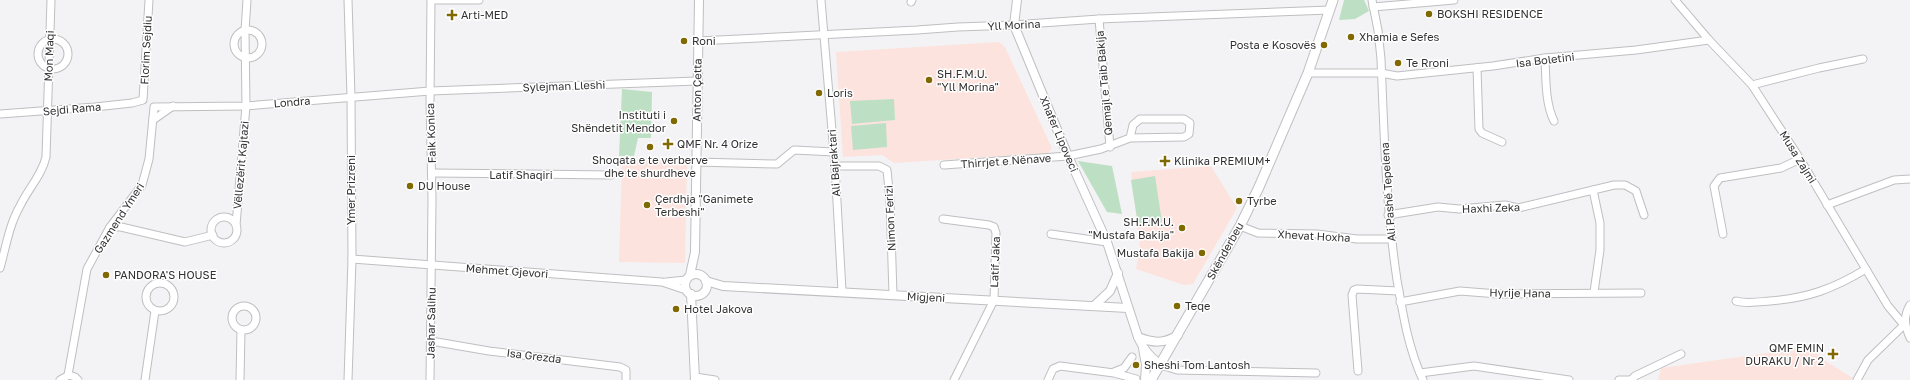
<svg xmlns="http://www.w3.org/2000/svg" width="1910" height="380" font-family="'Golos Text',sans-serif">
<rect width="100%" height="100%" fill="#f3f3f5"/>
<g fill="#fde3de">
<path d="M999,42L1005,47L1052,148L1048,153L894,163L882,155L843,157L836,52Z"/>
<path d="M687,160L685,263L619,262L622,161Z"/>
<path d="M1211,166L1237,208L1193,284L1184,285L1136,269L1140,248L1131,172Z"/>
<path d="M1817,346L1819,357L1853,378L1852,380H1658L1661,368Z"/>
</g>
<g fill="#bde0c4">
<path d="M1344,0H1364L1369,11L1355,19L1339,20Z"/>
<path d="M622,89L652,92L651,138H638L634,156H619Z"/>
<path d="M894,99L895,120L852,124L850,101Z"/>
<path d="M886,123L887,147L853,150L851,126Z"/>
<path d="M1078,161L1112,166L1122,214L1107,212Z"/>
<path d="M1155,176L1162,222L1138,225L1131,180Z"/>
</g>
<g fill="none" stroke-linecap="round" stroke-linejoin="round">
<defs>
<g id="minor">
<path d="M431,0H479"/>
<path d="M821,0L835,166L842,291"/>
<path d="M1372,0L1378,30L1381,59C1384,133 1386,207 1397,280C1403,314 1408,348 1423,380"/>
<path d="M1675,0L1709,40L1752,85L1800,159L1888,306L1904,325"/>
<path d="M911,2L912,0"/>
<path d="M1373,7L1454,0"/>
<path d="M1099,19L1110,147"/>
<circle cx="248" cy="44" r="14"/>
<circle cx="53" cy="54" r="15"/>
<path d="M698,41L917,30L958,27L1014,25L1099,19L1330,10"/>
<path d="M1545,58C1546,78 1545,103 1554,121"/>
<path d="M1477,68L1479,129L1482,133L1502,142"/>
<path d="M1308,73H1381L1397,76L1493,66L1545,58L1636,50L1709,40"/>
<path d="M1752,85L1819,68L1863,59"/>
<path d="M0,114L95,107L132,103L143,100L149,0"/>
<path d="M153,120L173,106"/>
<path d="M696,162L777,164L794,150L834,152"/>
<path d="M944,165L1068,156L1101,149L1130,138L1184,137L1189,134L1190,123L1184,119H1140L1133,125L1130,138"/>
<path d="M835,166H879L887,170L890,200L893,295"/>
<path d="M432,173L611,175"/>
<path d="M1593,190L1600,223V250L1594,292"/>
<path d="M1827,205L1894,180L1910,179"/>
<path d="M1388,215L1438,207L1459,209L1505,205L1518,208L1614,185H1625L1636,191L1644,215"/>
<circle cx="224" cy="230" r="13"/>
<path d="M943,219L989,225L994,227L996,233L994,300L954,380"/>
<path d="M236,225L246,106L245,31L247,0"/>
<path d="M1240,226L1258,233L1317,234L1357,239H1390"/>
<path d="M110,227H121L185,242L213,235"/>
<path d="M1051,234L1107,242"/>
<path d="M1723,234L1714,186L1720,178L1781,168L1800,159"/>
<path d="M352,259L635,280L662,282L686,290"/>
<path d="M0,268C6,247 9,225 20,206C28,189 42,175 46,157L51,0"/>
<path d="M666,282L686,280"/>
<circle cx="160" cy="297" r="14"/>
<path d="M1736,301C1747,304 1758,302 1770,301C1808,298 1833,289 1866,269"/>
<path d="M1400,302L1460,291L1498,294L1641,293"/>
<path d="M1910,305C1903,317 1905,326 1910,338"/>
<circle cx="244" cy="318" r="12"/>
<path d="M431,341L489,351L620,367L626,370V380"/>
<path d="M1164,366L1177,370L1316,373"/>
<path d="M1358,371L1352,295L1354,290L1357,289L1399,291"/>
<path d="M1114,372L1124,368L1132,357"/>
<path d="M1420,373L1474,366L1569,380"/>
<path d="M68,375L87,269L110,227L142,185L149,159L154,107L246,106L430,91L697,81"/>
<path d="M695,377L715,380"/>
<path d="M1632,379L1635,376L1681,354"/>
<path d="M60,380L69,375L75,377L78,380"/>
<path d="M145,380L155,311"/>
<path d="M240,380L241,330"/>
<path d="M348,380L352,259L351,96L348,0"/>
<path d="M430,380L432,199L430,100L431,0"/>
<path d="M1048,380L1053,369L1060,366L1114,373L1136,379"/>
<path d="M1619,380H1633"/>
<path d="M1857,380L1868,360L1904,325"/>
</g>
<g id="tertiary">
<path d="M1017,0L1014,25L1068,156L1107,242L1138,337C1144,350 1151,360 1164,366"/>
<circle cx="696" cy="285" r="11"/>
<path d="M690,275L695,252L699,0"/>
<path d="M706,281L723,286L1128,308"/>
<path d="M691,294L695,380"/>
<path d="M1094,306L1110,291L1118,273"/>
<path d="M1138,337C1153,343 1164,344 1178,335"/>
<path d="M1143,348L1146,365L1145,380"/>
</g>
<path id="secondary" d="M1151,380L1240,226L1259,187L1308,73L1333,0"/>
</defs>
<use href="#minor" stroke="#bebfc1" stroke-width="9"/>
<use href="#tertiary" stroke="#bebfc1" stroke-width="10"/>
<use href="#secondary" stroke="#bebfc1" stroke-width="11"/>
<use href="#minor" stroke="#fff" stroke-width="7"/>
<use href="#tertiary" stroke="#fff" stroke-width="8"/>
<use href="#secondary" stroke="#fff" stroke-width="9"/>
</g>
<g fill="#816902" stroke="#fff" stroke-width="1.5">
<circle cx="1429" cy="14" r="4"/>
<path d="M450 9h4v4h4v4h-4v4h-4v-4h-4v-4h4z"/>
<circle cx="1351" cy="37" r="4"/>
<circle cx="684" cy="41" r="4"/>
<circle cx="1324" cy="45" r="4"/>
<circle cx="1398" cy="63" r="4"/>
<circle cx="929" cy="80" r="4"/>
<circle cx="819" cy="93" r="4"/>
<circle cx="674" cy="121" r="4"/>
<path d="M666 138h4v4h4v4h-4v4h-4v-4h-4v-4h4z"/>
<circle cx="650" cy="147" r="4"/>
<path d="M1163 155h4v4h4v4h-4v4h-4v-4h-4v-4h4z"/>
<circle cx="410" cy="186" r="4"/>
<circle cx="1239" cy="201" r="4"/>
<circle cx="647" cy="205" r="4"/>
<circle cx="1182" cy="228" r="4"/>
<circle cx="1202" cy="253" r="4"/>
<circle cx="106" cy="275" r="4"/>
<circle cx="1177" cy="306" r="4"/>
<circle cx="676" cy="309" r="4"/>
<path d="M1831 348h4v4h4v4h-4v4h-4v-4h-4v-4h4z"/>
<circle cx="1136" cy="365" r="4"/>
</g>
<g text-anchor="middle" stroke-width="3" stroke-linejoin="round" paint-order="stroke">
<g font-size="11" fill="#313132" stroke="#fff" text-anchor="start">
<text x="1437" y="18">BOKSHI RESIDENCE</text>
<text x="461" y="19">Arti-MED</text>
<text x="1359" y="41">Xhamia e Sefes</text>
<text x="692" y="45">Roni</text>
<text x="1316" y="49" text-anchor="end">Posta e Kosovës</text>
<text x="1406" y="67">Te Rroni</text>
<text x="937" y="78">SH.F.M.U.<tspan x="937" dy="13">"Yll Morina"</tspan></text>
<text x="827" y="97">Loris</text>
<text x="666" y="119" text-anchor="end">Instituti i<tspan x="666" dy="13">Shëndetit Mendor</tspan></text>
<text x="677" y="148">QMF Nr. 4 Orize</text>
<text x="650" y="164" text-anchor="middle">Shoqata e te verberve<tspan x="650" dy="13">dhe te shurdheve</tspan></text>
<text x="1174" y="165">Klinika PREMIUM+</text>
<text x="418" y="190">DU House</text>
<text x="655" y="203">Çerdhja "Ganimete<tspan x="655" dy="13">Terbeshi"</tspan></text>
<text x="1247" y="205">Tyrbe</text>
<text x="1174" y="226" text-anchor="end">SH.F.M.U.<tspan x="1174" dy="13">"Mustafa Bakija"</tspan></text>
<text x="1194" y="257" text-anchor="end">Mustafa Bakija</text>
<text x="114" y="279">PANDORA'S HOUSE</text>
<text x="1185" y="310">Teqe</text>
<text x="684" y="313">Hotel Jakova</text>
<text x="1824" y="352" text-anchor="end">QMF EMIN<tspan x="1824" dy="13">DURAKU / Nr 2</tspan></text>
<text x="1144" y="369">Sheshi Tom Lantosh</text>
</g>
<g font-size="11" fill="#313132" stroke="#fff">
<text transform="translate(1014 25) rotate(-3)" y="4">Yll Morina</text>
<text transform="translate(146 50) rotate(-87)" y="4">Florim Sejdiu</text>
<text transform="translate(49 56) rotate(-88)" y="4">Mon Maqi</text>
<text transform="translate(1545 60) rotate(-7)" y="4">Isa Boletini</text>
<text transform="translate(1104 83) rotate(-95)" y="4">Qemajl e Taib Bakija</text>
<text transform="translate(564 86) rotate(-2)" y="4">Sylejman Lleshi</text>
<text transform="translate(697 90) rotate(-89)" y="4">Anton Çetta</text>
<text transform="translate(292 102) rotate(-5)" y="4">Londra</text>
<text transform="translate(72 109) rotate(-5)" y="4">Sejdi Rama</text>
<text transform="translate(431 133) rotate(-92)" y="4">Faik Konica</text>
<text transform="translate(1059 134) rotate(67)" y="4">Xhafer Lipoveci</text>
<text transform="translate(1798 157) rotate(58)" y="4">Musa Zajmi</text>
<text transform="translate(1006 161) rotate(-4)" y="4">Thirrjet e Nënave</text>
<text transform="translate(834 163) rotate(-94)" y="4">Ali Bajraktari</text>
<text transform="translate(241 165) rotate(-85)" y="4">Vëllezërit Kajtazi</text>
<text x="521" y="179">Latif Shaqiri</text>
<text transform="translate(351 190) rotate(-90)" y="4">Ymer Prizreni</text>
<text transform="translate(1388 192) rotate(-94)" y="4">Ali Pashë Tepelena</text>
<text transform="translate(1491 208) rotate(-2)" y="4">Haxhi Zeka</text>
<text transform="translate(119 218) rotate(-57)" y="4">Gazmend Ymeri</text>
<text transform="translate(890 218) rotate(-93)" y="4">Nimon Ferizi</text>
<text transform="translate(1314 236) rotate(3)" y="4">Xhevat Hoxha</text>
<text transform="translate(1225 251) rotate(-61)" y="4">Skënderbeu</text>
<text transform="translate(995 262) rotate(-88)" y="4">Latif Jaka</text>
<text transform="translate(507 271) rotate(4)" y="4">Mehmet Gjevori</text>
<text transform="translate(1520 293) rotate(1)" y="4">Hyrije Hana</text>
<text transform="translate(926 297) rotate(3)" y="4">Migjeni</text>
<text transform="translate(431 323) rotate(-89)" y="4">Jashar Salihu</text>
<text transform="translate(534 356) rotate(7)" y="4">Isa Grezda</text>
</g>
</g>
</svg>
